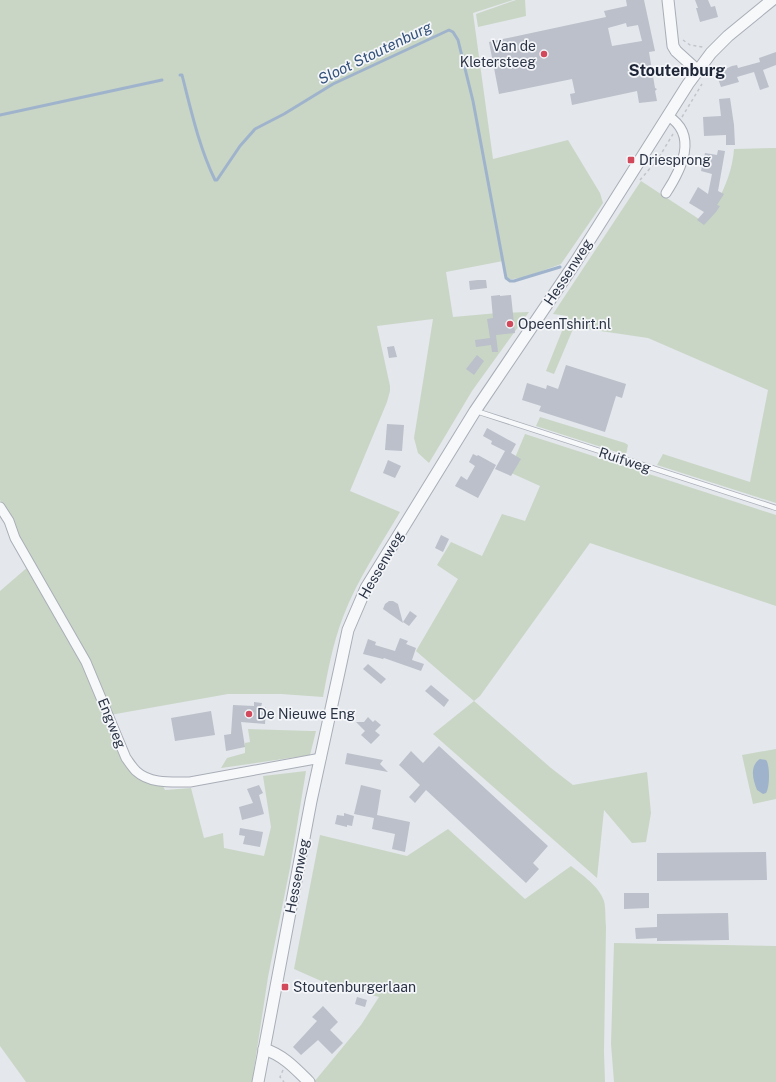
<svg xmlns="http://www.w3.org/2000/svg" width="776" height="1082" font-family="'Public Sans',sans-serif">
<rect width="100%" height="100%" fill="#e4e7ec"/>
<g fill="#c9d6c5">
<path d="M0,0H513L473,13L493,159L568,140L600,193L603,203L561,264L526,277L507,280L503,261L446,272L453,317L498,313L529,312L472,391L429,463L418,453L414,438L433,319L377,326L390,386V391L387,402L350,491L400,512C380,546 357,580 343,617C333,643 328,670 323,697L281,694H228L110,715L93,666L55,599L20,541L13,522L0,500Z"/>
<path d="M516,0H525L526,16L478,27L476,14Z"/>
<path d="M776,148V503L657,465L663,454L750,482L768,390L648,338L580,328L573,329L554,374L546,371L568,316L553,314L641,181L705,223C719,200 732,177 734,149Z"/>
<path d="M540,417L625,443L628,445L626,455L536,426Z"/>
<path d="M525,434L776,515V606L590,543L480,696L474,701L551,768L573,785L647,772L651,813L646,842L632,843L604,810L597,878L433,734L474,701L416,651L458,579L437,565L451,542L482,556L502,514L525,521L540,486L509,472Z"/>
<path d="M29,566L89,672L127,763L163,786L165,790L191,788L204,838L223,833L224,848L264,856L271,827L263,776L306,771L290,868L268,977L252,1082H26L0,1046V591Z"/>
<path d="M248,729L311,731H316L310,755L221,768L227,758L245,753V743L250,742Z"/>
<path d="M776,749V799L753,804L742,755Z"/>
<path d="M448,829L525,899L571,866C582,875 599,886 604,901C606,909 605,918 606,926L604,1052L605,1082H314L361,1025L379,997L328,984L294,969L320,835L407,856Z"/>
<path d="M614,943L776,946V1082H614L611,1044Z"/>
</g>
<path fill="#9fb4cc" d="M760,759L766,760C770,764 770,787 766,793L763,794L757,790C753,780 749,766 760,759Z"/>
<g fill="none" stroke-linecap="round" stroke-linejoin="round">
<g stroke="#9fb4cc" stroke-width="3">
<path d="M180,75H182C191,110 199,147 215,180H217L240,146L255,129L284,114L333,84L449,30L453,32L458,40L473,101L506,278L510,281H514L560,267"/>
<path d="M0,115L162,80"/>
</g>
</g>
<g fill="#bbc0ca" fill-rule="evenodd">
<path d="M626,0H644L655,51L649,52L655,88L657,89L655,91L657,101L639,103L637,91L572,105L570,94L575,93L572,79L499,94L489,42L606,17L604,11L627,6ZM626,23L627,27L638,25L642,41L612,46L608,28Z"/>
<path d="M695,0H708L711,7L715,6L718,17L700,22L696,8H698Z"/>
<path d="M776,52V65L763,70L769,87L760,90L754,72L737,77L739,82L721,87L716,73L732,66L737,65L738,68L760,62L759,58Z"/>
<path d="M730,98L734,125L735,145H726V135L704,136L703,117L721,116L719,99Z"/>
<path d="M718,150L725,151L718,191L724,194L717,205L720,206L716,212L704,225L697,220L704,212L689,203L698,187L708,194L712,174L701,171L705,153L717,155Z"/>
<path d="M478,280H486L487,288L470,290L469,281Z"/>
<path d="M500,295V296L511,295L515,333L496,335L498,352H492L491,345L476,347L475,340L490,338L487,319L493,318L491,296Z"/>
<path d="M394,346L397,357L389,358L387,347Z"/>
<path d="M477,355L484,361L474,375L466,369Z"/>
<path d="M566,365L626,384L622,398L616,396L605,432L539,411L541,406L522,400L527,383L546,389L547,385L558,389Z"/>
<path d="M387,424L404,425L402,451L385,450Z"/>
<path d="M487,428L516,444L511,453L521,459L511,476L495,469L505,451L491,444L492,441L483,436Z"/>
<path d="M473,454L477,456L478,455L496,465L478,498L455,486L461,476L467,480L475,466L469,462Z"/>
<path d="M388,460L401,466L395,478L383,473Z"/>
<path d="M441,535L449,539L443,552L435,548Z"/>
<path d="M389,601H393L398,604L403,623L383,609L385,604Z"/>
<path d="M410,611L417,616L409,626L403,622Z"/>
<path d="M400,638L408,641L406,644L416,648L412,660L424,664L421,671L384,658L383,659L363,654L368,639L376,642L375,645L395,651Z"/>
<path d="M368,664L386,679L381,684L363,669Z"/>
<path d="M431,685L449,700L444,707L425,691Z"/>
<path d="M254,702L262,703L261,707H266L265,724L241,722L245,747L226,751L224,735L231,734L233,705L254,706Z"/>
<path d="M211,711L215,735L175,741L171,718Z"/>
<path d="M368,717L373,722L375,720L381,725L375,731L380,735L371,744L361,735L365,731L356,722H364Z"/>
<path d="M439,746L548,846L533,863L539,869L526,883L426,790L415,803L409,797L420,785L399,765L411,751L423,763Z"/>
<path d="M347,753L383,760L380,764L388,772L345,764Z"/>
<path d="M259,785L263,793L259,795L264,814L242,820L239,807L253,803L247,789Z"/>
<path d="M361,785L381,790L377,815L410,822L405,852L392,849L395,834L372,829L374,818L354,814Z"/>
<path d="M344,813L354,816L352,826L347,825V827L335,824L337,815L344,816Z"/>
<path d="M240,828L263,832L260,847L243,844L245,836L239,835Z"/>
<path d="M766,852L767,880L657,881V853Z"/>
<path d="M624,893H649V908L624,909Z"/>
<path d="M728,913L729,940L657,941V938L636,939L635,928L657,927V914Z"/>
<path d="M357,997L367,1000L365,1007L355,1004Z"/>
<path d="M323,1006L338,1022L330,1030L343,1043L332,1054L318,1040L301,1055L293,1047L317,1021L312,1017Z"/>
</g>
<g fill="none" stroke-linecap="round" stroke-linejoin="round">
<defs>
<path id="service" d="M476,411L776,508"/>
<g id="minor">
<path d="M666,193C681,170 699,135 668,116"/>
<path d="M0,507L9,521L15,538L86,662L126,758C129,762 132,767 136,771C150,784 171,782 190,782L321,758"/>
</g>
<g id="tertiary">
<path d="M668,0L673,46L676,51L698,71"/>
<path d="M264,1049C283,1055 295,1068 309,1082"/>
<path d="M258,1082L311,801L341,663L348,630L366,588L475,411L575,263L688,84L711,53L728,36L772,0"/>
</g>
</defs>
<use href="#service" stroke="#a9aeb7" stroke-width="6"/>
<use href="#minor" stroke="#a9aeb7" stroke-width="11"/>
<use href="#tertiary" stroke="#a9aeb7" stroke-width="13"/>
<g stroke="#c2c5cb" stroke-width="1.5" stroke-dasharray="3 3" stroke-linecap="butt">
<path d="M683,40L690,45L703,47"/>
<path d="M682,117L702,84"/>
<path d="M658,159L671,165"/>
<path d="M640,180L658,159L673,134"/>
<path d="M283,1070L280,1077L284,1082"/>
</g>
<use href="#service" stroke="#f7f8fa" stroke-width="4.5"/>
<use href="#minor" stroke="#f7f8fa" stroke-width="9"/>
<use href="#tertiary" stroke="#f7f8fa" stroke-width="11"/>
</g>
<g fill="#d1495b" stroke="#f4f6f9" stroke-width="1.5">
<circle cx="544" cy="54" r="4"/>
<rect x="627" y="156" width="8" height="8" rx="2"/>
<circle cx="510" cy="324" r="4"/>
<circle cx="249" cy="714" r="4"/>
<rect x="281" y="983" width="8" height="8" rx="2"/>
</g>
<g text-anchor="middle" stroke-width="3.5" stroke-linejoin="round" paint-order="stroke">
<g font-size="14" fill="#2b3445" stroke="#f4f6f9" text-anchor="start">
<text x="536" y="51" text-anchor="end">Van de<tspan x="536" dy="16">Kletersteeg</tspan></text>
<text x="639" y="165">Driesprong</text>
<text x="518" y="329">OpeenTshirt.nl</text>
<text x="257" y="719">De Nieuwe Eng</text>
<text x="293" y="992">Stoutenburgerlaan</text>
</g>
<g font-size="14" fill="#2b3445" stroke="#f4f6f9">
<text transform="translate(568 272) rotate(-57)" y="5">Hessenweg</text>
<text transform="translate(625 460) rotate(18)" y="5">Ruifweg</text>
<text transform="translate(381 565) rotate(-60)" y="5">Hessenweg</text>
<text transform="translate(112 723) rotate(68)" y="5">Engweg</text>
<text transform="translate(297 876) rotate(-79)" y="5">Hessenweg</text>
</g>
<g font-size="15" font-style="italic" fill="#34527a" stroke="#f4f6f9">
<text transform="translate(375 53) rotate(-26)" y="5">Sloot Stoutenburg</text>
</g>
<g font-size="16" font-weight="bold" fill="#1d2536" stroke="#f4f6f9">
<text x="677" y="76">Stoutenburg</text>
</g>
</g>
</svg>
